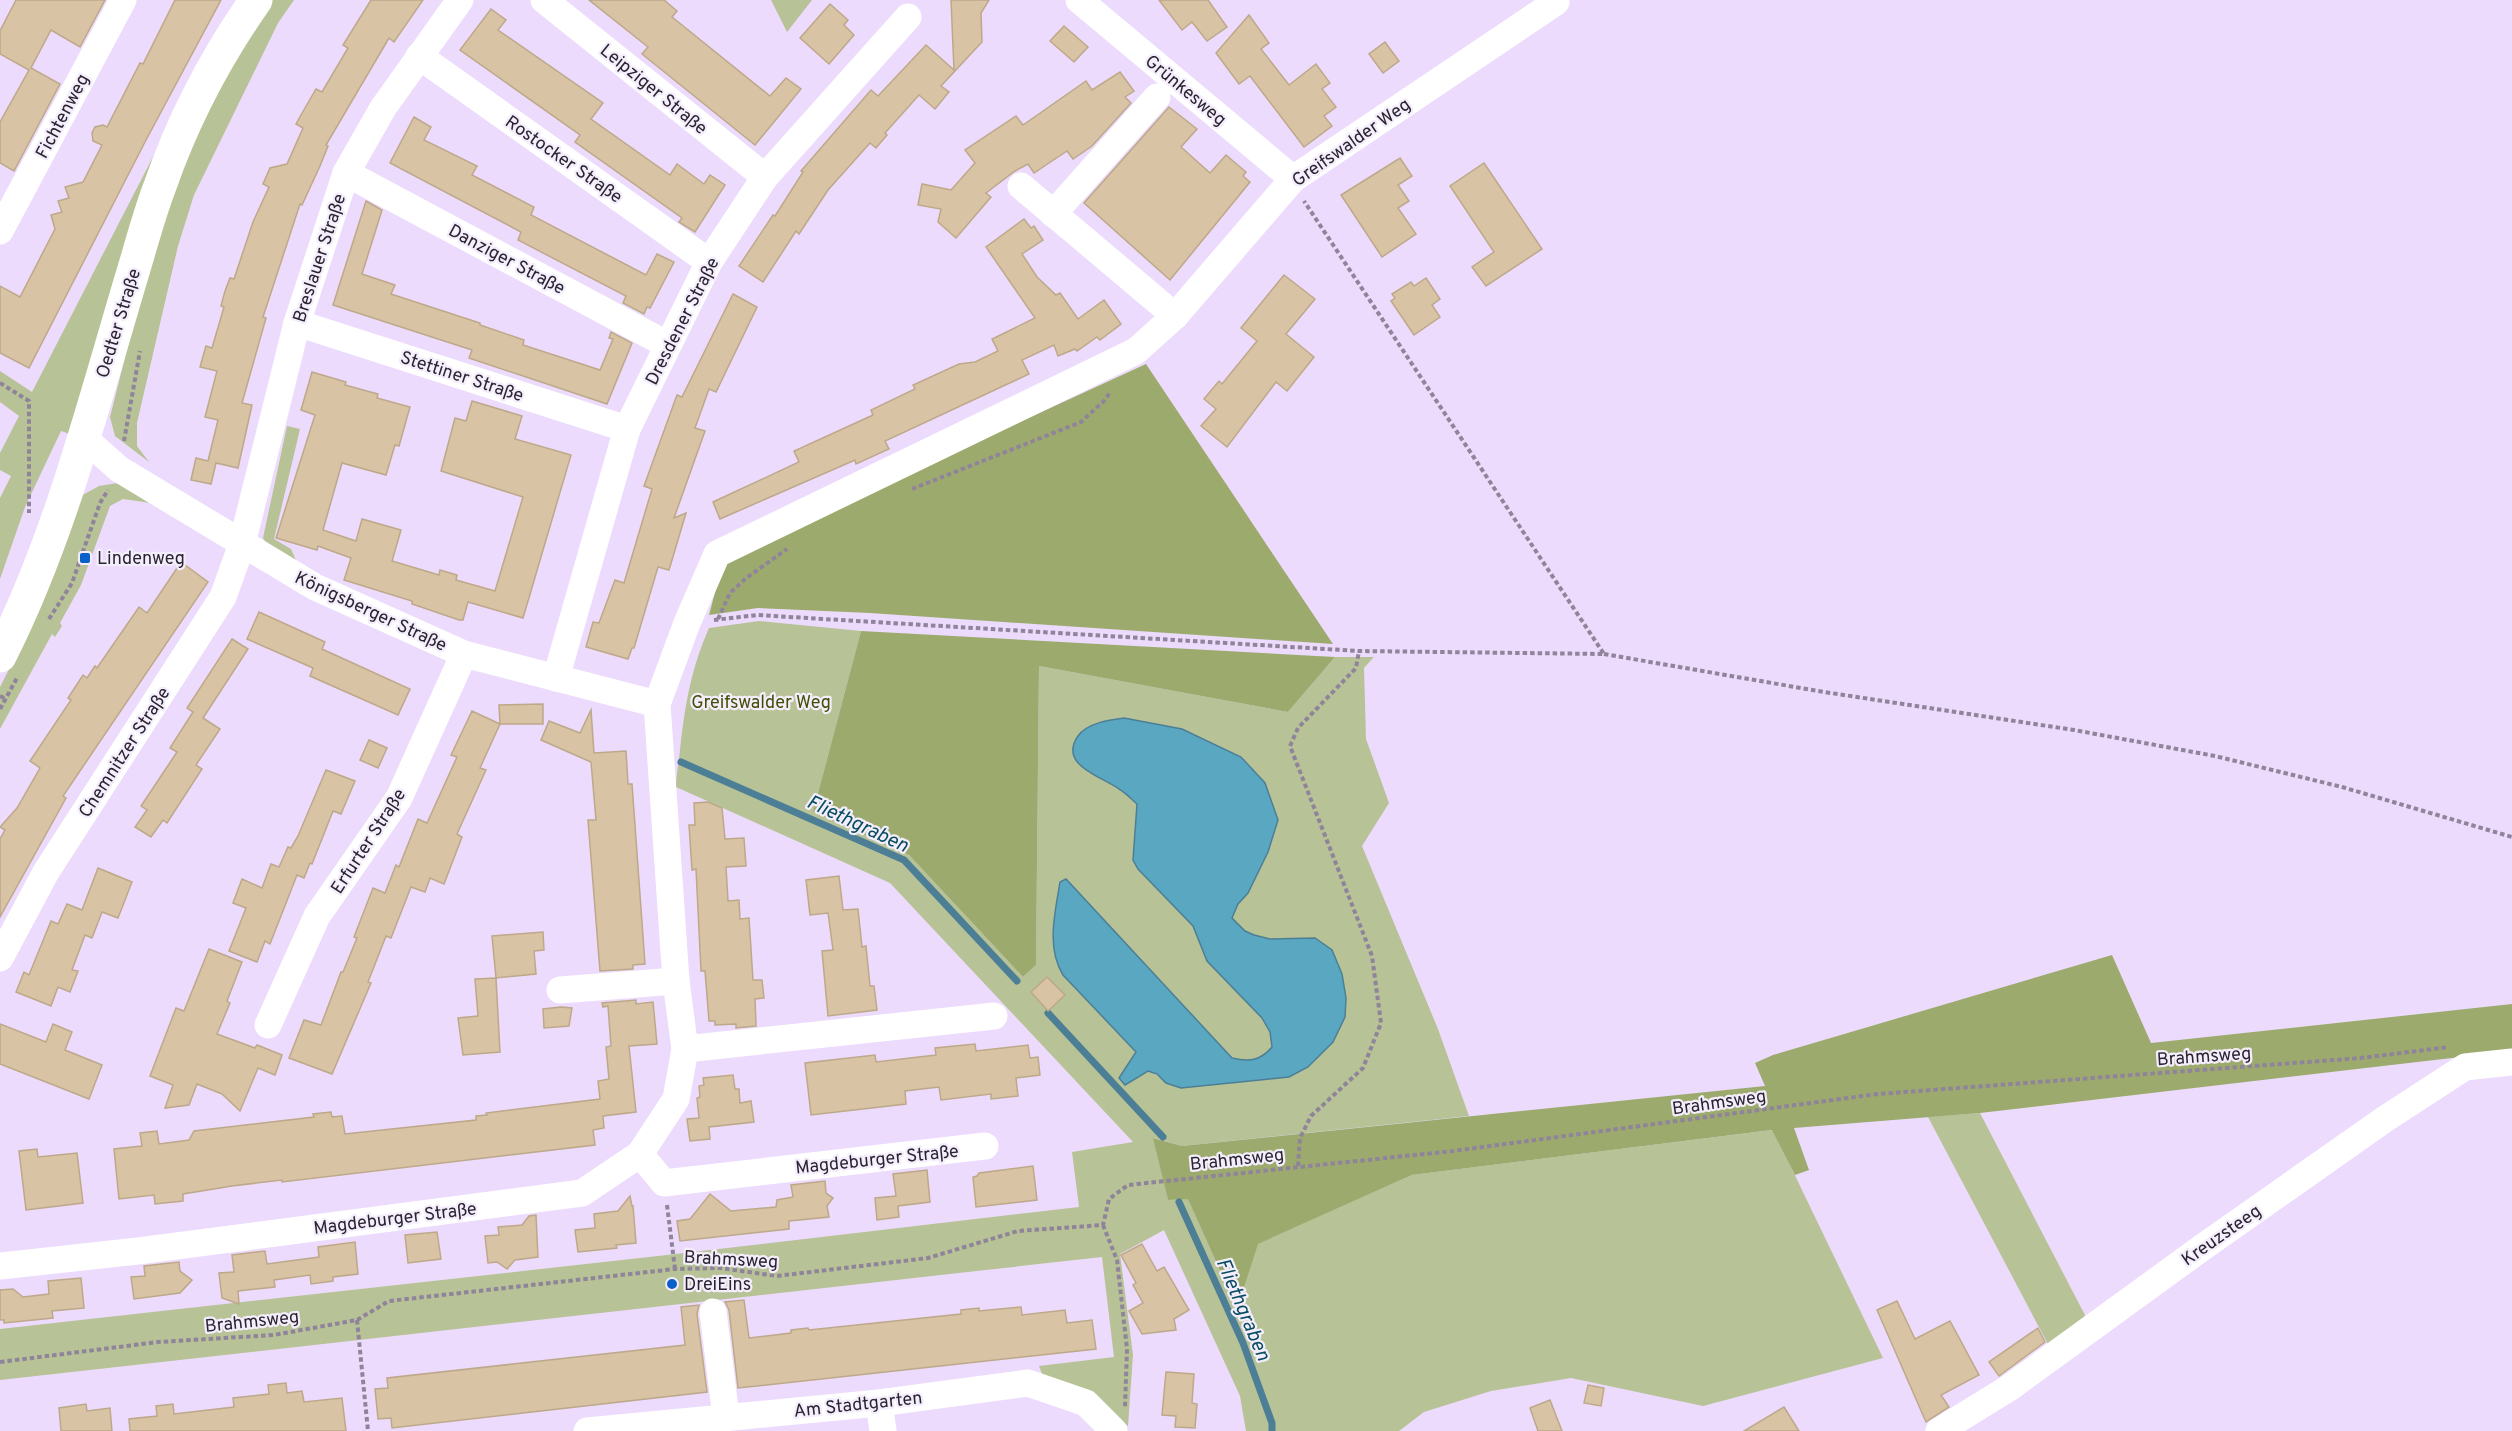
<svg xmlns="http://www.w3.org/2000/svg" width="2512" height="1431" font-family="Overpass,sans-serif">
<rect width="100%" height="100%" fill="#ecdbfc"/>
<g fill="#b7c296" fill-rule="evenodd">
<path d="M270,0H294L278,23L194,195L178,246L137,423V446L149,462L115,436L110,417L151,255L209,97Z"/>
<path d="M771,0H812L787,32Z"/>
<path d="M157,149L70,434L61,431L25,507L0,579V498L11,476L0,470V453L19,416L0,402V371L32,392Z"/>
<path d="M287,426L300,429L274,539L291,549L298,565L270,549L263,538Z"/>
<path d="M118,483L151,503L123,499L110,506L81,585L60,623L62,626L55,637L52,634L0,729V687L37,614L81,496L99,486Z"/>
<path d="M759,621L861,631L813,812L909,855L1023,977L1036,965L1039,666L1288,712L1335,657H1374L1364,668L1366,739L1389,803L1362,846L1438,1029L1469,1116L1182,1146L1154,1138L1168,1200L1188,1198L1236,1308L1257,1244L1412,1175L1773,1130L1883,1358L1703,1406L1571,1378L1491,1391L1424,1412L1399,1431H1246L1240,1396L1164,1230L1120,1254L1133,1355L1128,1426L1086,1393L1044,1379L1039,1366L1114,1357L1102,1257L0,1380V1329L667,1255L1079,1207L1072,1152L1133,1142L890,883L676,787C676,774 679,763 680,750C685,705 691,669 709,628ZM1163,727L1182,729L1241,757L1265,783L1278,820L1268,852L1248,893L1238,904L1232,918L1245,931L1254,935L1270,939L1315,938L1332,950L1289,1077L1166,1083C1150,1065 1139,1073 1119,1078L1136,1052L1063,975L1066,879L1232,1058C1249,1062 1260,1061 1272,1047L1270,1032L1262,1018L1207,961L1193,926L1138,869L1137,804L1119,789L1077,762Z"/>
<path d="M1980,1113L2088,1321L2050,1348L1928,1117Z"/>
</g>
<g fill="#9cab6d">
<path d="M1146,364L1333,644L870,613L758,608L709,615L722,566L734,553Z"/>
<path d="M861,631L1335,657L1288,712L1039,666L1036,965L1023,977L909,855L813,812Z"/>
<path d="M2112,955L2151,1043L2512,1004V1051L1980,1113L1794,1128L1809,1170L1795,1175L1772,1130L1412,1175L1258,1244L1237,1309L1188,1199L1168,1200L1153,1138L1182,1146L1765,1086L1755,1063L1773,1055Z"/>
</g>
<path fill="#5aa7c1" stroke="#4c7f96" stroke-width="1.5" d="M1124,718L1182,729L1241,757L1265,783L1278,820L1268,852L1248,893L1238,904L1232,918L1245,931L1254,935L1270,939L1315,938L1332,950L1342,974L1346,998L1345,1017L1333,1042L1308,1067L1289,1077L1181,1088L1166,1083L1157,1074L1148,1071L1125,1085L1119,1078L1136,1052L1063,975C1046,947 1055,914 1060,882L1066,879L1232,1058C1249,1062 1260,1061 1272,1047L1270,1032L1262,1018L1207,961L1193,926L1138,869L1133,860L1137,804C1131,799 1126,793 1119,789C1101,776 1058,765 1078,736C1087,723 1109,720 1124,718Z"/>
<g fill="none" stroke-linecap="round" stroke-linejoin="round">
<g stroke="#4c7f96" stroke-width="7">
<path d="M681,762L904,860L1017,981"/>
<path d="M1048,1013L1163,1137"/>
<path d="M1179,1202L1243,1343L1272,1423V1431"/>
</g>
</g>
<g fill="#d8c3a4" stroke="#bda88a" stroke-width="1.5">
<path d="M16,0H105L80,47L51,30L31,68L60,84L14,171L0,163V122L29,70L0,54V31Z"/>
<path d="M175,0H221L146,140L29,368L0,353V286L20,297L55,229L51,215L62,212L58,201L69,198L65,187L83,182L102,145L93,141L92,133L95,127L103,125L107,127L140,63L143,64Z"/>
<path d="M371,0H423L394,42L389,38L326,145L328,146L320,166L302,205L300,204L263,317L266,318L242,403L252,405L238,468L216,463L211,484L191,480L196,458L208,461L218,420L205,417L217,371L200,367L206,346L212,348L224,307L221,306L225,291L230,278L234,279L253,222L269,187L263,184L270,168L287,164L303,128L296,124L301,115L316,89L322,92L348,48L343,45Z"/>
<path d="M589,0H664L677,11L672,17L770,96L786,78L801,89L755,145L642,54L648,47Z"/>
<path d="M951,0H989L981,13L982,42L941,86L949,92L935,109L919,95L885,133L887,135L876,148L870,143L828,190L799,234L796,231L763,282L739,266L773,215L775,216L803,172L801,171L871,90L878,96L926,45L954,70Z"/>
<path d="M1159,0H1208L1227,27L1207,41L1192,22L1182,30Z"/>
<path d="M830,4L848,20L844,25L854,35L829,64L800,38Z"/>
<path d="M491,9L506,20L498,30L603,103L591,119L670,175L677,164L704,184L710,175L725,185L695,232L679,222L682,218L575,142L580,135L460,50Z"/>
<path d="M1249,15L1269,43L1261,49L1289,85L1316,64L1330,83L1322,89L1336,107L1324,116L1332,126L1304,147L1250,76L1239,84L1216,53Z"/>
<path d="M1064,26L1088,47L1074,62L1050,41Z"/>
<path d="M1385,42L1399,61L1383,73L1369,54Z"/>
<path d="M1120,72L1134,91L1125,97L1131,103L1092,146L1073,159L1067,151L1034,173L1028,164L1015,171L986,193L991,197L956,238L938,222L941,209L918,205L922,184L951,190L975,163L965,150L1016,116L1023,125L1086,81L1092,90Z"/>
<path d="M1169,107L1197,129L1181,147L1210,173L1226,155L1246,172L1243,176L1250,182L1170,280L1084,203Z"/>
<path d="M414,117L431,127L424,140L477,166L472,175L534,207L531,215L646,275L657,254L674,262L650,308L647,307L644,314L623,303L626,296L518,240L521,232L390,163Z"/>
<path d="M1400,158L1412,176L1398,185L1409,201L1398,208L1416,234L1382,257L1341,195Z"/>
<path d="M1484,163L1542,249L1486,286L1472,267L1494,252L1450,186Z"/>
<path d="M366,201L382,210L362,274L395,285L391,294L480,323V325L524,340L523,345L600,370L613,339L609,338L611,332L632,343L607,404L469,358L472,350L333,305Z"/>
<path d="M1024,219L1031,228L1034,226L1043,240L1022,254L1037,277L1056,295L1060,293L1078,319L1104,300L1121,324L1100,340L1097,337L1077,351L1075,349L1058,356L1054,345L1022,360L1029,374L885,441L889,449L856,464L855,460L720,519L713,502L799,462L794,451L873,415L871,410L915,389L913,385L959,364L975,362L998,351L992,339L1035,318L986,247Z"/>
<path d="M1284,275L1315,299L1286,334L1314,357L1287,391L1276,382L1227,447L1201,426L1216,409L1204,399L1219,381L1222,384L1257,341L1241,328Z"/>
<path d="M1426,278L1440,299L1432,305L1440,317L1414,335L1391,301L1395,298L1392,294L1411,282L1414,286Z"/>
<path d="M733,294L757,307L716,392L709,389L695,428L705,431L674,518L686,513L669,570L658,567L634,648H632L628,659L586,647L593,622L599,623L615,580L624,583L652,489L644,486L677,395L682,397Z"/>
<path d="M312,372L346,382L345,385L378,394L377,398L410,407L399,446L395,445L386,475L342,463L323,530L356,541L362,519L401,530L392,561L439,575L440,570L457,575L456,580L495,591L523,497L441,471L455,418L466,421L472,401L522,416L515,439L571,455L523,618L468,602L463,620H459L412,604V601L344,580L351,558L318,546L317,550L276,538L315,415L301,410Z"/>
<path d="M181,562L208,582L63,796L66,798L0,917V839L5,830L0,827L17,808L40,768L30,761L71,700L68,698L83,675L87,678L95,666L97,668L139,607L147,613Z"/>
<path d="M259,612L325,642L322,649L410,689L398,715L310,676L313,668L247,639Z"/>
<path d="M232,639L248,649L203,718L220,729L196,765L202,769L167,823L163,820L151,837L135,827L147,810L141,806L177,752L170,748L193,712L187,708Z"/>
<path d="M543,704V724H500L480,768L486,770L457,834L462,837L444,884L430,878L425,892L411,887L391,938L386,936L368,982L371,983L332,1074L289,1058L304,1020L321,1025L341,972H343L357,938L354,937L373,888L385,893L396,865L399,867L418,819L427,823L457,757L451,755L472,711L500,724L499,705Z"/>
<path d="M591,710L594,753L626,751L628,784H632L645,964L633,965V969L600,971L588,820H596L591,762L541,740L549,721L580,733Z"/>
<path d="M369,740L387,748L378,768L360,760Z"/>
<path d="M326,770L355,781L341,814L333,811L312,864L310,863L304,878L297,875L270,944L265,941L257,962L229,951L246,908L233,903L242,879L262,888L271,864L279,867L288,847L291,848L298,836Z"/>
<path d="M708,802L722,808L725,839L744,838L746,866L726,867L728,901L739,900L740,919L749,918L753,980H762L764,998L755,999L756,1026L736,1028V1024L715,1025V1021H709L705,971H701L696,869L692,870L689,825H695L694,803Z"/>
<path d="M98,868L132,882L118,918L102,912L92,938L85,935L72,970L78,971L70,992L58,987L51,1006L16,992L24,972L29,975L51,921L58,924L67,904L82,910Z"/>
<path d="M839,876L843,910L858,909L862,947L866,946L870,986H874L877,1010L828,1016L822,951L833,950L828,913L810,915L806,880Z"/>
<path d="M543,932L544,950L534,951L536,974L496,978L492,936Z"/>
<path d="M209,949L242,962L227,1001L230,1003L217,1034L255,1048L257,1045L282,1055L275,1075L258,1068L240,1111L222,1094L197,1084L189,1105L165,1108L173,1085L150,1076L176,1008L184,1011Z"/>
<path d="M1047,977L1065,995L1048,1011L1031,992Z"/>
<path d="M496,978L500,1052L463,1055L458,1018L478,1016L475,979Z"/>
<path d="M636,1000V1004L653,1002L657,1044L629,1046L636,1112L603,1116L604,1128L593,1130L595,1145L282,1182V1180L232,1186L183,1194V1201L155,1204L154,1195L119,1199L114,1149L142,1146L140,1133L157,1131L159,1144L189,1140L194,1131L314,1117L313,1114L331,1112L332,1117L342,1116L345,1134L476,1120V1116L487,1115L486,1113L600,1099L598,1081L609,1079L606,1047L611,1046L608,1006L603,1007L602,1003Z"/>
<path d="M561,1007L572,1008L569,1026L544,1028L543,1009Z"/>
<path d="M0,1024L46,1042L53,1024L72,1032L65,1050L102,1065L89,1099L0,1064Z"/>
<path d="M975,1044L976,1051L1028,1045L1030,1058L1038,1057L1040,1075L1016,1078L1018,1096L991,1099V1094L941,1100L939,1087L905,1091L906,1104L811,1115L805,1063L875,1055L876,1062L936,1055L935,1048Z"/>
<path d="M733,1075L735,1089H739L740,1103L751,1101L754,1122L709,1127L710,1139L690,1141L687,1119L699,1118L697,1098L700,1097L699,1086L704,1085L703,1078Z"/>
<path d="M37,1149L38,1157L77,1153L83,1203L26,1210L19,1151Z"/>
<path d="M1033,1166L1037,1200L976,1207L973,1177L977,1176L979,1173Z"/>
<path d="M927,1170L930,1202L898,1206L899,1217L877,1220L875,1198L896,1196L893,1174Z"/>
<path d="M825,1181L826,1193L833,1198L827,1206L829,1217L789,1221V1229L680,1241L677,1221L690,1219L710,1194L731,1211L776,1207L777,1200L793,1197L791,1185Z"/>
<path d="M630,1196L632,1206H633L636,1243L616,1245L617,1248L578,1252L575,1230L595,1228L594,1214L618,1211Z"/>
<path d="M536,1215L538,1257L515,1260L507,1269L497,1262L488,1263L485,1236L499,1235L498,1227L522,1225L529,1216Z"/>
<path d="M437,1232L441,1259L408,1263L405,1235Z"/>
<path d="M355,1242L358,1274L333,1277V1281L311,1284L310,1275L274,1280L275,1287L238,1291L239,1304L222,1298L219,1273L234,1272L232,1255L265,1251L267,1264L319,1257L318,1247Z"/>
<path d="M1142,1244L1157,1271L1164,1267L1189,1310L1174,1319L1176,1330L1142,1334L1129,1311L1143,1303L1133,1285L1136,1283L1121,1255Z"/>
<path d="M179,1262L180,1271L192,1280L180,1293L134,1299L131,1277L145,1276L144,1266Z"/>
<path d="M81,1278L84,1308L52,1311L53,1318L4,1323V1320H0V1290L13,1289L23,1297L49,1294L48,1281Z"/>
<path d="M744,1300L749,1338L791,1333V1330L808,1328L809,1330L961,1314V1310L979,1308V1311L1021,1307L1022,1315L1065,1310L1067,1323L1092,1320L1096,1349L738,1388L729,1310L725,1302Z"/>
<path d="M1897,1301L1915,1339L1950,1321L1979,1375L1941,1395L1949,1407L1926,1422L1877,1310Z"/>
<path d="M699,1305L697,1314L707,1392L392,1428L391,1418L378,1419L375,1389L388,1388L387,1378L685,1345L681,1307Z"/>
<path d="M2038,1328L2045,1342L1999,1376L1989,1362Z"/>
<path d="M1166,1372L1194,1374L1192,1403L1197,1404L1195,1428L1175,1427L1176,1416L1162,1415Z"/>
<path d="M286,1383L287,1393L302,1391L304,1402L342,1398L346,1431H130L129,1419L157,1416L156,1406L173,1404L174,1414L234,1407L233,1398L269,1394L268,1385Z"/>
<path d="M1588,1385L1604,1388L1601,1406L1584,1403Z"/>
<path d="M1550,1400L1562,1431H1538L1530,1408Z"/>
<path d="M86,1404L87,1411L110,1408L112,1431H61L59,1408Z"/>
<path d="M1784,1407L1799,1431H1744Z"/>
</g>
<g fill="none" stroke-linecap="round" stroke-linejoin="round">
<g stroke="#90849b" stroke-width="4" stroke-dasharray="4.5 3" stroke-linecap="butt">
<path d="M0,383L29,401V513"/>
<path d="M124,441L140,351"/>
<path d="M912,489L1081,422L1106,399L1110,392"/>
<path d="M49,619L72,583L100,503L108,490"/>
<path d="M718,619L730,593L745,579L787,549"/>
<path d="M714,620L757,615L1359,651L1604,654L1304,201"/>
<path d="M1604,654L1824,692L2074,730L2215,756L2342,787L2512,837"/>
<path d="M0,696L6,699"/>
<path d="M0,709L17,678"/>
<path d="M1298,1166L1300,1138L1311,1116L1363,1068L1381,1023L1372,956L1290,746L1298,728L1356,668L1359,651"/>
<path d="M667,1205L675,1269"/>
<path d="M1103,1225L1117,1260L1127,1349L1125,1407"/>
<path d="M357,1320L368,1431"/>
<path d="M0,1362L158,1342L274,1335L357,1320L389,1301L675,1269L720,1268L777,1276L928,1258L1018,1231L1103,1225L1109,1199L1128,1185L1453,1151L1878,1094L2361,1058L2449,1047"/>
</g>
<g stroke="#fff" stroke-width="27">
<path d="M544,0L765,177"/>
<path d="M1079,0L1293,179"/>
<path d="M419,56L709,262"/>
<path d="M346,173L668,345"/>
<path d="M1021,186L1175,316"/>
<path d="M1053,214L1157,97"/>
<path d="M0,231L123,0"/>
<path d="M297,323L627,429"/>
<path d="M83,437L119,469L315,587L464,654L657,704"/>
<path d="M556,678L627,429L709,262L765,177L908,17"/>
<path d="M0,958L46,872L223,597L242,544L297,323L346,173L383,108L460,0"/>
<path d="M676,981L657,704L687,623L717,554L1136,351L1175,316L1293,179L1556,2"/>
<path d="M560,990L676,981L685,1049L994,1016"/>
<path d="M268,1025L317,916L399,798L464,654"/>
<path d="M640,1154L664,1183L985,1146"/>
<path d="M0,1266L138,1251L582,1193L640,1154L676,1099L685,1049"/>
<path d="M713,1312L726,1417"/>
<path d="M879,1403L883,1431"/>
<path d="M587,1431L879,1403L1028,1383L1086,1403L1114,1431"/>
<path d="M1939,1431L2009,1388L2203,1247L2385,1119L2465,1067L2512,1062"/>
</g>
<path stroke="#fff" stroke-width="33" d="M0,656C59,540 93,406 130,282C140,250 148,217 160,186C183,120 216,57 256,0"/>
</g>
<g fill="#0960c9" stroke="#f4edfb" stroke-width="2">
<rect x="79" y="552" width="12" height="12" rx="3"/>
<circle cx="672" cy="1284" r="6"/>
</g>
<g text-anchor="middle" stroke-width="4.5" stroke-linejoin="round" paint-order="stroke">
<g font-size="18" fill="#2a2330" stroke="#f4edfb">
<text transform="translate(654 89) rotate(39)" y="6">Leipziger Straße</text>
<text transform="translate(1186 90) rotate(40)" y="6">Grünkesweg</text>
<text transform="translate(62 116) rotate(-62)" y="6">Fichtenweg</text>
<text transform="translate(1351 142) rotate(-35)" y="6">Greifswalder Weg</text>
<text transform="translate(564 159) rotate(35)" y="6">Rostocker Straße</text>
<text transform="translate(319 258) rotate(-72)" y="6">Breslauer Straße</text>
<text transform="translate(507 259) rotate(28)" y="6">Danziger Straße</text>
<text transform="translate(682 321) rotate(-63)" y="6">Dresdener Straße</text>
<text transform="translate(118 323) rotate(-73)" y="6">Oedter Straße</text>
<text transform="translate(462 376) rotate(18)" y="6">Stettiner Straße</text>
<text transform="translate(371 611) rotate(25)" y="6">Königsberger Straße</text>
<text transform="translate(124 752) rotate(-57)" y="6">Chemnitzer Straße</text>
<text transform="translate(368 841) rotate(-57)" y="6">Erfurter Straße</text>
<text transform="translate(2204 1056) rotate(-4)" y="6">Brahmsweg</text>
<text transform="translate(1719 1102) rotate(-8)" y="6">Brahmsweg</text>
<text transform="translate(877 1159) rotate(-6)" y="6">Magdeburger Straße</text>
<text transform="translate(1237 1159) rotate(-6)" y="6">Brahmsweg</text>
<text transform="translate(395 1218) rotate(-7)" y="6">Magdeburger Straße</text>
<text transform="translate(2221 1235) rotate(-35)" y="6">Kreuzsteeg</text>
<text transform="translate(731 1259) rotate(3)" y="6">Brahmsweg</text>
<text transform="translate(252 1321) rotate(-6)" y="6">Brahmsweg</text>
<text transform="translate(858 1404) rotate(-6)" y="6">Am Stadtgarten</text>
</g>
<g font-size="18" fill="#2a2330" stroke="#f4edfb" text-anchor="start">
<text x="97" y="564">Lindenweg</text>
<text x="684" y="1290">DreiEins</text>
</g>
<g font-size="18" fill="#434f06" stroke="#f4edfb">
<text x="761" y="708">Greifswalder Weg</text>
</g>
<g font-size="20" font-style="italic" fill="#074d5f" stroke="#f4edfb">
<text transform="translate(858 823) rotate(25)" y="7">Fliethgraben</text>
<text transform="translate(1244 1309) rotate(67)" y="7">Fliethgraben</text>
</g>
</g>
</svg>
